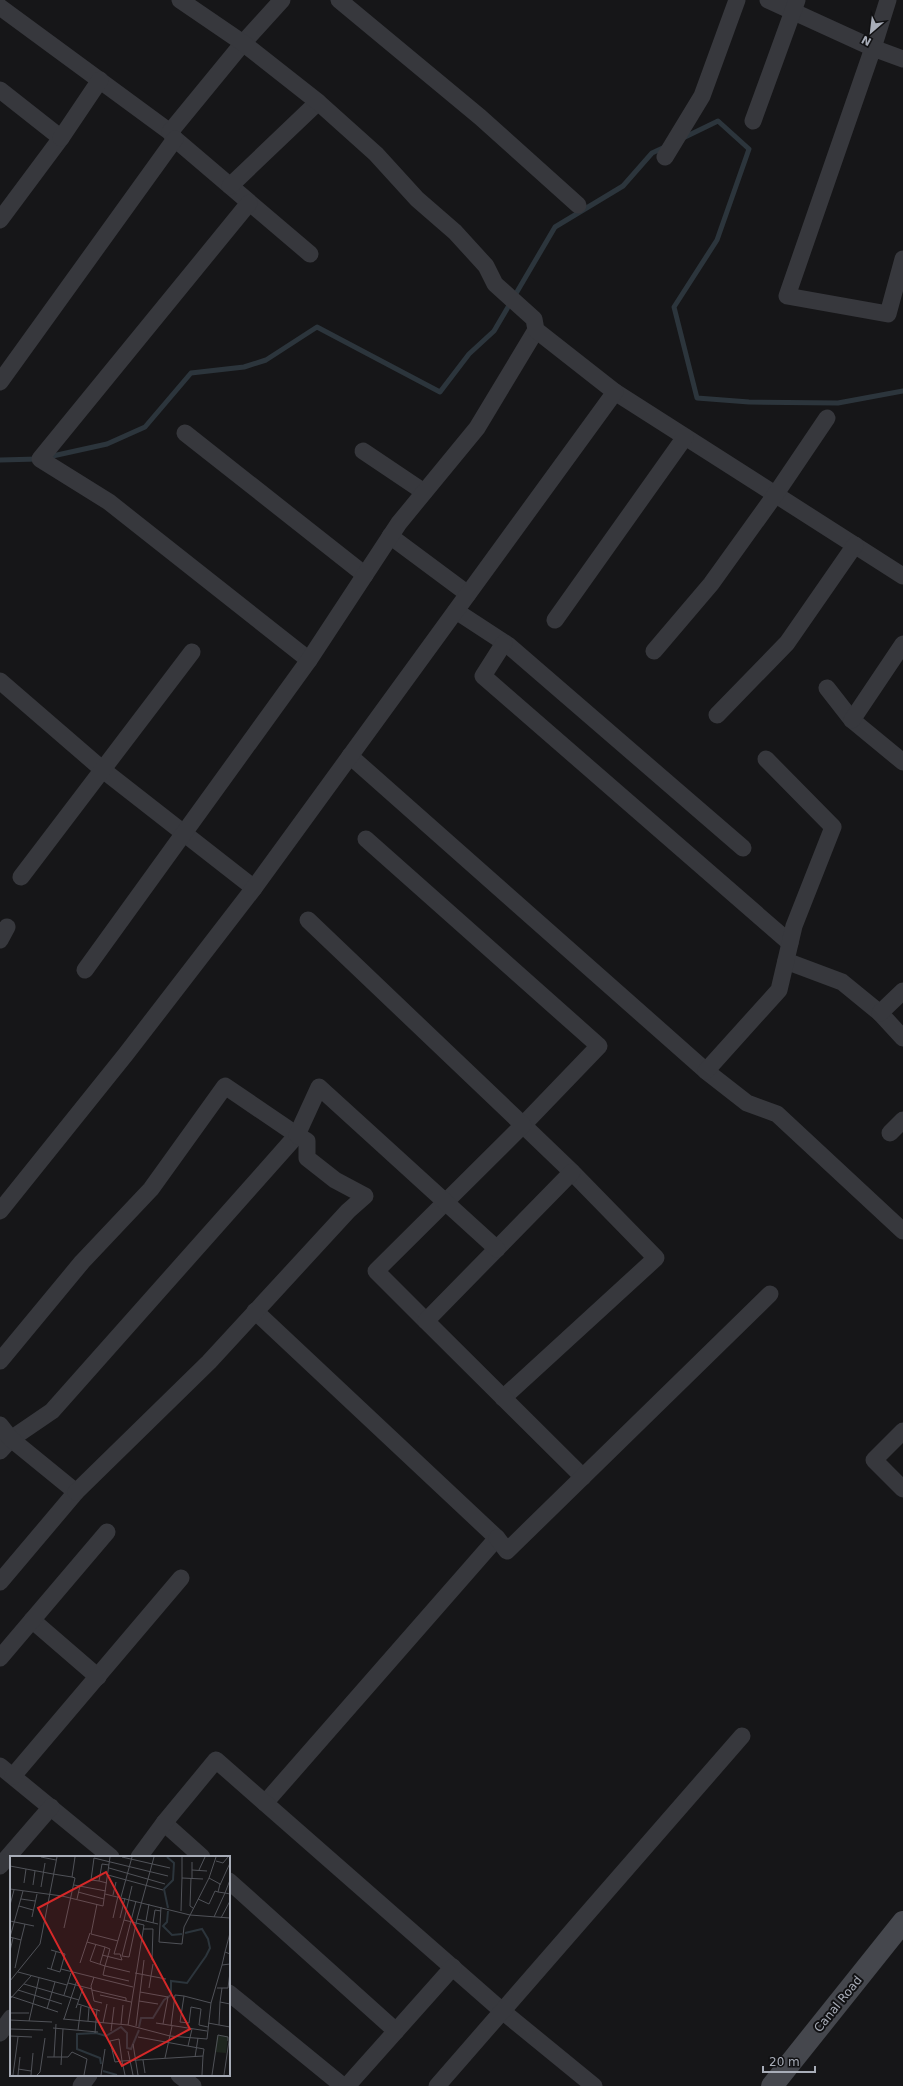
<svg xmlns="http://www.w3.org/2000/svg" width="903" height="2086" font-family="'DejaVu Sans',sans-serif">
<rect width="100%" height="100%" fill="#161618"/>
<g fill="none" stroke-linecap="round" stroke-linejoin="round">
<g stroke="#2c353c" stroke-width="5">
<path d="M683,138L718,121L749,149L717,240L674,307L697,398L749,402L838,403L903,391"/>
<path d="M48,457L107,444L145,427L191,373L244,367L266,360L317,327L440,392L469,354L494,331L555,227L623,186L652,153L665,147"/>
<path d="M0,460L38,459"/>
</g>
<g stroke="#37383d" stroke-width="17">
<path d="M339,0L480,117L578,205"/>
<path d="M768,0L873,48L888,0"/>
<path d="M0,7L170,132L175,139L310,254"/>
<path d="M903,59L873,48L787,296L888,314L903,259"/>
<path d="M0,90L61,138L0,220"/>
<path d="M753,121L797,0"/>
<path d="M170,132L243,43L282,0"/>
<path d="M61,138L100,80"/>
<path d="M665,157L702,96L737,0"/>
<path d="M230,186L318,102"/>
<path d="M249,203L40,459L109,502L309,660"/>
<path d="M0,382L175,139"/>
<path d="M615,392L903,576"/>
<path d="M185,433L365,575"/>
<path d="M363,451L424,492"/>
<path d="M390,536L468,594"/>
<path d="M456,611L508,645L743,848"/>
<path d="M555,620L685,437"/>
<path d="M504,643L483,676L790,943"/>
<path d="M654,651L711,584L775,495L827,418"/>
<path d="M0,681L103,770L254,888"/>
<path d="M827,688L852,720L903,762"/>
<path d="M717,715L787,643L855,545"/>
<path d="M852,720L903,644"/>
<path d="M350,756L706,1071L747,1103L777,1114L903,1231"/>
<path d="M366,839L599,1046L523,1125L572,1172L656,1258L503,1398"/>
<path d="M21,877L192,652"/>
<path d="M308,920L523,1125L376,1271L426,1321"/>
<path d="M0,940L7,927"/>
<path d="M786,961L842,982L880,1013L903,1038"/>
<path d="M85,970L309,660L399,523L477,428L536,330"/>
<path d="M880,1013L903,991"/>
<path d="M706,1071L779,990L794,926L833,827L766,759"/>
<path d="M890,1133L903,1120"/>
<path d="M572,1172L426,1321L583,1477"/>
<path d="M0,1211L126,1054L254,888L615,392L536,330L534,319L495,284L486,266L455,232L417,199L376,154L318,102L243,43L180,0"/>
<path d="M255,1311L497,1538L265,1803"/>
<path d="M0,1361L82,1262L151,1189L225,1086L297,1135L52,1411L11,1439L0,1451"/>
<path d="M0,1425L11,1439L76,1492L0,1582"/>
<path d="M903,1431L874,1460L903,1489"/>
<path d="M76,1492L209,1362L348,1211L365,1196L335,1180L307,1158V1141L297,1135L319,1087L497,1249"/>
<path d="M497,1538L507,1551L770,1294"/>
<path d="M32,1620L98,1677"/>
<path d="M0,1658L107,1532"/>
<path d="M0,1766L111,1857"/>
<path d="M13,1776L181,1578"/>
<path d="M164,1823L202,1857"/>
<path d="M139,1857L164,1823L216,1760L501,2010L594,2086"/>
<path d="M0,1866L51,1807"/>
<path d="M229,1881L396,2031"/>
<path d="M229,1993L343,2086"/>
<path d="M0,2033L11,2018"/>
<path d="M179,2075L193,2086"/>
<path d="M81,2086L89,2075"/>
<path d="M347,2086L453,1967"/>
<path d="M437,2086L742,1736"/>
</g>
<path stroke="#45474d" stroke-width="22" d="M772,2086L903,1922"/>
</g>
<g text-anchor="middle" stroke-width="4" stroke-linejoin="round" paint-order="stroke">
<g font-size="12" fill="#a8adb8" stroke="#111113">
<text transform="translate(838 2004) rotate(-51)" y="4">Canal Road</text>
</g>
</g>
<g transform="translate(10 1856)">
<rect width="220" height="220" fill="#161618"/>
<path d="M207,179L218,180L216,197L205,196Z" fill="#1e261f"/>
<path fill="none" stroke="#2c353c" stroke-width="2" d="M157,1L164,7L163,24L154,33L158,52M158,55L157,66L153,70L162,79L172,78M129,171L131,162H143L154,144L161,139V125L177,127L196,100L200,92L198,83L192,73L175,77M91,208L90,202L67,193V178L86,177L96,180L111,171L117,177V192L121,193L129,174M93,215L107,219"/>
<path fill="none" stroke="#505258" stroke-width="1" d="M31,1L46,4M112,1L160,12M144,1L127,63L148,68M206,5L213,7L218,1M0,10L43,18M99,12L155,28M182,14L197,15M189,14L195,1M43,18L62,21L65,1M98,19L153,34M172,22V1M181,22L180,50L183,52M182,22V6M199,22L206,1M89,25L81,24L84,2L158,20M14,27L16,13M97,27L89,25L92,8L99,9M23,29L25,15M64,29L96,35M210,29L220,7M122,30L114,64L134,69L118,169L160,180L197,183L201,147L174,140L170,166L179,167L181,151L191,153L189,169L198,171M31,31L35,7M0,33L52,40L93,50L100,1M13,35L0,81L11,84L15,68M68,36L94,43M95,38L180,59L220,62M103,39L106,26M111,41L122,1M11,43L25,45M67,43L70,30M188,43L199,48L205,35L208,36M126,45L112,100L119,101L127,63M87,48L81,78L108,85M0,49L4,34M9,50L23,54M151,51L149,86L172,88L174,71L199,22L210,28L208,36L215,37L220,24M171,55L172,22L193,23M22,61L27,38M204,61L215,37L220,38M103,62L108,40M110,62L115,42M211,62L220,45M0,65L24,70M136,65L139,48M143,67L145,54L151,55M54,72L65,22L62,21M133,73H143L142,104M77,86L95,91L90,108M86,88L80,105L95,110L93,119L119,125M95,91L100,93L95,110L120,116M0,95L3,82M215,96L220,77M92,99L112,104L110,98H104L114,64M70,107L80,77M212,109L215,96L220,98M5,112L11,84M37,112L50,116L55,98L41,94M41,113L46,96M51,113L123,131M8,116L57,129M125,117L156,123M84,121L81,130L84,145L92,147M0,125L30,88L47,1M58,127L82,133M14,128L69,144M139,132L143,108M207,132H218L220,116M8,134L52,148M82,134L116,142V145M130,136L158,141L153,168M54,139L61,117M90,139L121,146M0,140L48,156M0,143L21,120M129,145L148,148M210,146L212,132M201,147L212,109L220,108M68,148L90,155M66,152L73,132M37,153L45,126M0,157H19M53,163L118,169M54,163L67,124M0,164L42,166M19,165L29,122M78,165L79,152M93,167L97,148M146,167L197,175M198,167L220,171M111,168L113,149M209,169L210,146L220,148M126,170L134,104M161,170L165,139L174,140M43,172L88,176M0,173L33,174M68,174L71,150M101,175L104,151M85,177L87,153M0,180L22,181M128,181L194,193L193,200M109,183L112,205L105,206L100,185ZM123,188L128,219M178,190L182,173M118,195L123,219M37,201H58L62,196L77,203L74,219M44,201L46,168M185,201L188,182M155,202L162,170M133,204L135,217M51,209L53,173M8,213L21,215M3,219L8,181M8,219L10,201M21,219L23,197M27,219L30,216L35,182M91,219L95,193M115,219L112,205L193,200L192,219M202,219L208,179L218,181V185M214,219L219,185"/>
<path fill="#d62828" fill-opacity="0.15" stroke="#d62828" stroke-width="2" d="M96,16L180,173L112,210L28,52Z"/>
<rect width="220" height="220" fill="none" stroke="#a8adb8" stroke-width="2"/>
</g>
<g transform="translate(871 32) rotate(208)" stroke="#111113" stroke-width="3" paint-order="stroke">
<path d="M0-3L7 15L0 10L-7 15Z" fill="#a8adb8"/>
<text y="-6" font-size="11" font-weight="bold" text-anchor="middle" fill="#a8adb8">N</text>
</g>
<path d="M763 2066v6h52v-6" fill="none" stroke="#a8adb8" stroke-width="2"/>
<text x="769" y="2066" font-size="12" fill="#a8adb8" stroke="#111113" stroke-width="3" paint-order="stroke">20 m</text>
</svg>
